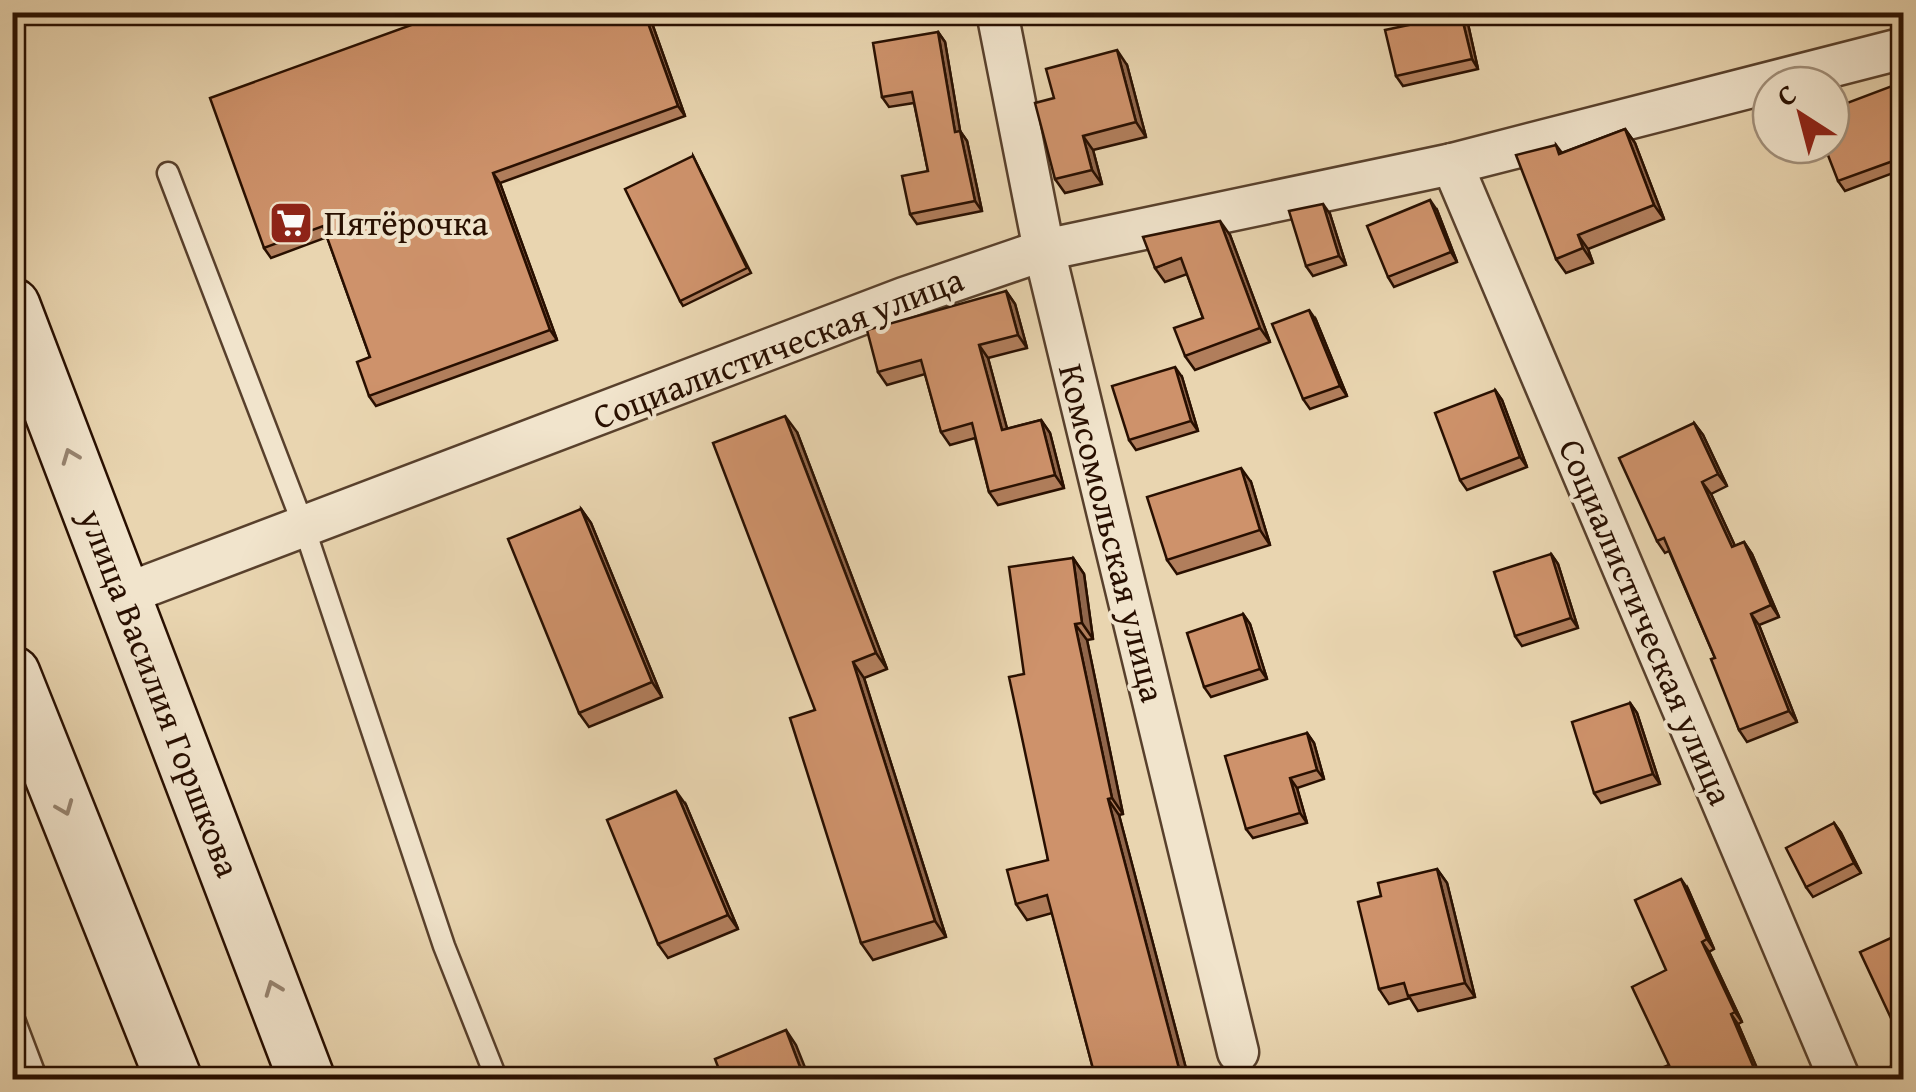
<svg xmlns="http://www.w3.org/2000/svg" width="1916" height="1092" font-family="'Gentium Book Plus',serif">
<rect width="100%" height="100%" fill="#e9d5b0"/>
<filter id="stains"><feTurbulence type="fractalNoise" baseFrequency=".002" numOctaves="4"/><feColorMatrix values="0 0 0 0 .2 0 0 0 0 .09 0 0 0 0 .02 0 0 0 .5 -.17"/></filter>
<radialGradient id="worn" r=".72"><stop offset=".6" stop-color="#630" stop-opacity="0"/><stop offset="1" stop-color="#630" stop-opacity=".3"/></radialGradient>
<g fill="none" stroke-linecap="round" stroke-linejoin="round">
<defs>
<g id="lane">
<path d="M168,173L304,527L444,946L497,1080"/>
<path d="M12,1014L37,1080"/>
</g>
<g id="street">
<path d="M997,12L1044,250L1238,1052"/>
<path d="M1452,164L1840,1080"/>
<path d="M123,595L904,298L1044,250L1452,164L1904,48"/>
</g>
<g id="secondary">
<path d="M12,306L307,1080"/>
<path d="M12,674L174,1080"/>
</g>
</defs>
<use href="#lane" stroke="#58402c" stroke-width="25"/>
<use href="#street" stroke="#58402c" stroke-width="45"/>
<use href="#secondary" stroke="#280f00" stroke-width="60"/>
<use href="#lane" stroke="#f1e4cc" stroke-width="20"/>
<use href="#street" stroke="#f1e4cc" stroke-width="40"/>
<use href="#secondary" stroke="#f1e4cc" stroke-width="55"/>
</g>
<g fill="#b17e5c" stroke="#280f00" stroke-width="2.5">
<path d="M648,12L685,116L500,183L557,340L376,406L369,396L370,357L327,237L271,258L264,248Z"/>
<path d="M1461,14L1468,24L1478,69L1403,86L1396,76Z"/>
<path d="M938,32L945,42L960,131L967,141L982,211L917,224L910,214L928,171L914,103L889,107L882,97Z"/>
<path d="M1127,65L1146,137L1093,150L1102,184L1065,193L1055,179L1054,98Z"/>
<path d="M1892,86L1899,96L1904,108V169L1845,191L1838,181Z"/>
<path d="M1625,129L1635,143L1664,219L1588,249L1593,263L1566,273L1556,259V145L1562,153Z"/>
<path d="M693,156L751,273L683,306L680,301Z"/>
<path d="M1437,210L1457,262L1394,287L1388,277Z"/>
<path d="M1330,214L1346,265L1313,276L1306,266Z"/>
<path d="M1230,235L1270,342L1195,370L1185,356L1203,318L1187,274L1165,282L1155,268Z"/>
<path d="M1006,291L1015,304L1027,348L988,358L1007,429L1041,420L1050,433L1064,488L998,505L989,492L975,438L950,445L941,432L925,374L887,385L878,372Z"/>
<path d="M1316,320L1347,396L1310,409L1303,399Z"/>
<path d="M1182,377L1198,431L1136,450L1129,440Z"/>
<path d="M1495,390L1502,400L1527,467L1467,490L1460,480Z"/>
<path d="M1694,423L1703,435L1727,486L1711,494L1735,546L1744,542L1752,554L1779,617L1759,625L1797,722L1747,742L1739,730L1715,658L1669,551L1665,553L1657,541Z"/>
<path d="M797,432L887,669L864,678L946,937L873,960L861,943L815,710Z"/>
<path d="M1251,482L1270,545L1177,574L1167,560Z"/>
<path d="M581,509L591,523L662,697L589,727L579,713Z"/>
<path d="M1551,554L1558,564L1578,628L1522,646L1515,636Z"/>
<path d="M1073,558L1084,574L1093,639L1087,640L1123,814L1119,815L1189,1080H1096L1052,913L1027,920L1016,904L1048,860L1024,674Z"/>
<path d="M1243,614L1250,624L1267,679L1211,697L1204,687Z"/>
<path d="M1630,703L1637,713L1660,784L1601,803L1594,793Z"/>
<path d="M1307,733L1314,743L1324,779L1297,788L1307,823L1253,838L1246,829Z"/>
<path d="M686,805L738,929L668,958L658,944Z"/>
<path d="M1834,823L1841,833L1861,873L1813,897L1806,887Z"/>
<path d="M1437,869L1447,883L1475,997L1418,1011L1410,998L1389,1004L1379,989L1381,896Z"/>
<path d="M1688,889L1714,949L1709,952L1742,1022L1738,1024L1762,1080H1669V1065Z"/>
</g>
<g fill="#90664b" stroke="#280f00" stroke-width="2.5">
<path d="M644,12H648L685,116L678,106Z"/>
<path d="M1461,14L1468,24L1478,69L1472,59Z"/>
<path d="M938,32L945,42L962,142L955,132Z"/>
<path d="M1117,50L1127,65L1146,137L1136,122Z"/>
<path d="M1892,86L1899,96L1904,108V116Z"/>
<path d="M1625,129L1635,143L1664,219L1654,205Z"/>
<path d="M960,131L967,141L982,211L975,201Z"/>
<path d="M1083,136L1093,150L1102,184L1092,170Z"/>
<path d="M493,173L500,183L557,340L550,330Z"/>
<path d="M1430,200L1437,210L1457,262L1451,252Z"/>
<path d="M1323,204L1330,214L1346,265L1339,256Z"/>
<path d="M1220,221L1230,235L1270,342L1260,328Z"/>
<path d="M1578,235L1588,249L1593,263L1583,248Z"/>
<path d="M1006,291L1015,304L1027,348L1018,335Z"/>
<path d="M1309,310L1316,320L1347,396L1340,386Z"/>
<path d="M979,345L988,358L1011,443L1002,430Z"/>
<path d="M1175,367L1182,377L1198,431L1191,421Z"/>
<path d="M1495,390L1502,400L1527,467L1520,457Z"/>
<path d="M785,416L797,432L887,669L876,653Z"/>
<path d="M1041,420L1050,433L1064,488L1055,475Z"/>
<path d="M1694,423L1703,435L1727,486L1718,474Z"/>
<path d="M1241,468L1251,482L1270,545L1260,530Z"/>
<path d="M1702,482L1711,494L1741,559L1732,547Z"/>
<path d="M581,509L591,523L662,697L652,682Z"/>
<path d="M1744,542L1752,554L1779,617L1771,605Z"/>
<path d="M1551,554L1558,564L1578,628L1571,618Z"/>
<path d="M1073,558L1084,574L1093,639L1082,623Z"/>
<path d="M1243,614L1250,624L1267,679L1260,669Z"/>
<path d="M1751,614L1759,625L1797,722L1789,711Z"/>
<path d="M1075,624L1087,640L1123,814L1112,798Z"/>
<path d="M853,662L864,678L946,937L935,921Z"/>
<path d="M1630,703L1637,713L1660,784L1653,774Z"/>
<path d="M1307,733L1314,743L1324,779L1317,770Z"/>
<path d="M1290,778L1297,788L1307,823L1300,813Z"/>
<path d="M676,791L686,805L738,929L728,915Z"/>
<path d="M1108,799L1119,815L1189,1080H1182Z"/>
<path d="M1834,823L1841,833L1861,873L1854,863Z"/>
<path d="M1437,869L1447,883L1475,997L1465,983Z"/>
<path d="M1681,879L1688,889L1714,949L1707,939Z"/>
<path d="M1702,942L1709,952L1742,1022L1735,1012Z"/>
<path d="M1731,1014L1738,1024L1762,1080H1759Z"/>
<path d="M786,1030L796,1045L810,1080H805Z"/>
</g>
<g fill="#ce926b" stroke="#280f00" stroke-width="2.5">
<path d="M447,12H644L678,106L493,173L550,330L369,396L357,362L370,357L323,226L264,248L210,98Z"/>
<path d="M1461,14L1472,59L1396,76L1385,30Z"/>
<path d="M938,32L955,132L960,131L975,201L910,214L902,176L928,171L912,92L882,97L873,43Z"/>
<path d="M1117,50L1136,122L1083,136L1092,170L1055,179L1035,103L1054,98L1046,69Z"/>
<path d="M1892,86L1904,116V157L1838,181L1824,145H1831V109Z"/>
<path d="M1625,129L1654,205L1578,235L1583,248L1556,259L1516,155L1556,145L1559,154Z"/>
<path d="M693,156L747,268L680,301L625,189Z"/>
<path d="M1430,200L1451,252L1388,277L1367,226Z"/>
<path d="M1323,204L1339,256L1306,266L1289,211Z"/>
<path d="M1220,221L1260,328L1185,356L1174,328L1203,318L1181,258L1155,268L1143,237Z"/>
<path d="M1904,252V274L1895,255Z"/>
<path d="M1006,291L1018,335L979,345L1002,430L1041,420L1055,475L989,492L972,423L941,432L921,360L878,372L867,330Z"/>
<path d="M1309,310L1340,386L1303,399L1272,324Z"/>
<path d="M1175,367L1191,421L1129,440L1112,386Z"/>
<path d="M1495,390L1520,457L1460,480L1435,413Z"/>
<path d="M785,416L876,653L853,662L935,921L861,943L790,718L815,710L713,443Z"/>
<path d="M1694,423L1718,474L1702,482L1732,547L1744,542L1771,605L1751,614L1789,711L1739,730L1711,659L1715,658L1664,538L1657,541L1619,458Z"/>
<path d="M1241,468L1260,530L1167,560L1147,497Z"/>
<path d="M581,509L652,682L579,713L508,539Z"/>
<path d="M1551,554L1571,618L1515,636L1494,572Z"/>
<path d="M1073,558L1082,623L1075,624L1112,798L1108,799L1182,1080H1096L1047,895L1016,904L1007,870L1048,860L1009,677L1024,674L1009,567Z"/>
<path d="M1243,614L1260,669L1204,687L1187,633Z"/>
<path d="M1630,703L1653,774L1594,793L1572,722Z"/>
<path d="M1307,733L1317,770L1290,778L1300,813L1246,829L1225,756Z"/>
<path d="M676,791L728,915L658,944L607,820Z"/>
<path d="M1834,823L1854,863L1806,887L1786,848Z"/>
<path d="M1437,869L1465,983L1408,996L1404,983L1379,989L1358,902L1381,896L1378,883Z"/>
<path d="M1681,879L1707,939L1702,942L1735,1012L1731,1014L1759,1080H1669L1664,1067L1669,1065L1632,987L1666,970L1635,900Z"/>
<path d="M1904,932V1046L1860,952Z"/>
<path d="M786,1030L805,1080H723L715,1059Z"/>
<path d="M1904,1061V1080H1894L1896,1079L1890,1067Z"/>
</g>
<defs><path id="oneway-chevron" d="M-2-3.5L2.5 0L-2 3.5" fill="none" stroke-width="1.6" stroke-linecap="round" stroke-linejoin="round" transform="scale(2.5)"/></defs>
<g stroke="#978470">
<use href="#oneway-chevron" transform="translate(70 456) rotate(-111)"/>
<use href="#oneway-chevron" transform="translate(65 808) rotate(68)"/>
<use href="#oneway-chevron" transform="translate(273 988) rotate(-111)"/>
</g>
<defs>
<symbol id="supermarket-square" viewBox="-11 -11 22 22"><rect x="-9" y="-9" width="18" height="18" rx="4" fill="#8f2418" stroke="#f1e4cc"/><path d="M-6-5.5h2.5l.6 2H6L4.5 2H-2.5L-4.4-4H-6ZM-1.5 3.2a1.3 1.3 0 1 0 .1 0ZM3 3.2a1.3 1.3 0 1 0 .1 0Z" fill="#fff"/></symbol>
</defs>
<g fill-rule="evenodd">
<use href="#supermarket-square" x="266" y="198" width="50" height="50"/>
</g>
<g text-anchor="middle" stroke-width="8" stroke-linejoin="round" paint-order="stroke">
<g font-size="35" fill="#280f00" stroke="#f1e4cc" text-anchor="start">
<text x="324" y="235">Пятёрочка</text>
</g>
<g font-size="35" fill="#280f00" stroke="#f1e4cc">
<text transform="translate(778 348) rotate(-21)" y="12">Социалистическая улица</text>
<text transform="translate(1112 533) rotate(76)" y="12">Комсомольская улица</text>
<text transform="translate(1646 622) rotate(67)" y="12">Социалистическая улица</text>
<text transform="translate(160 693) rotate(69)" y="12">улица Василия Горшкова</text>
</g>
</g>
<rect width="1916" height="1092" fill="none" stroke="#e9d5b0" stroke-width="50"/>
<rect x="15" y="15" width="1886" height="1062" fill="none" stroke="#280f00" stroke-width="5"/>
<rect x="25" y="25" width="1866" height="1042" fill="none" stroke="#280f00" stroke-width="2.5"/>
<g transform="translate(1801 115) rotate(324)"><circle r="48" fill="#f1e4cc" stroke="#a18f7a" stroke-width="2.5"/>
<path d="M0-8L18 38L0 25L-18 38Z" fill="#8f2418"/>
<text y="-15" font-size="28" font-weight="bold" text-anchor="middle" fill="#280f00">С</text>
</g>
<rect width="100%" height="100%" filter="url(#stains)"/>
<rect width="100%" height="100%" fill="url(#worn)"/>
</svg>
